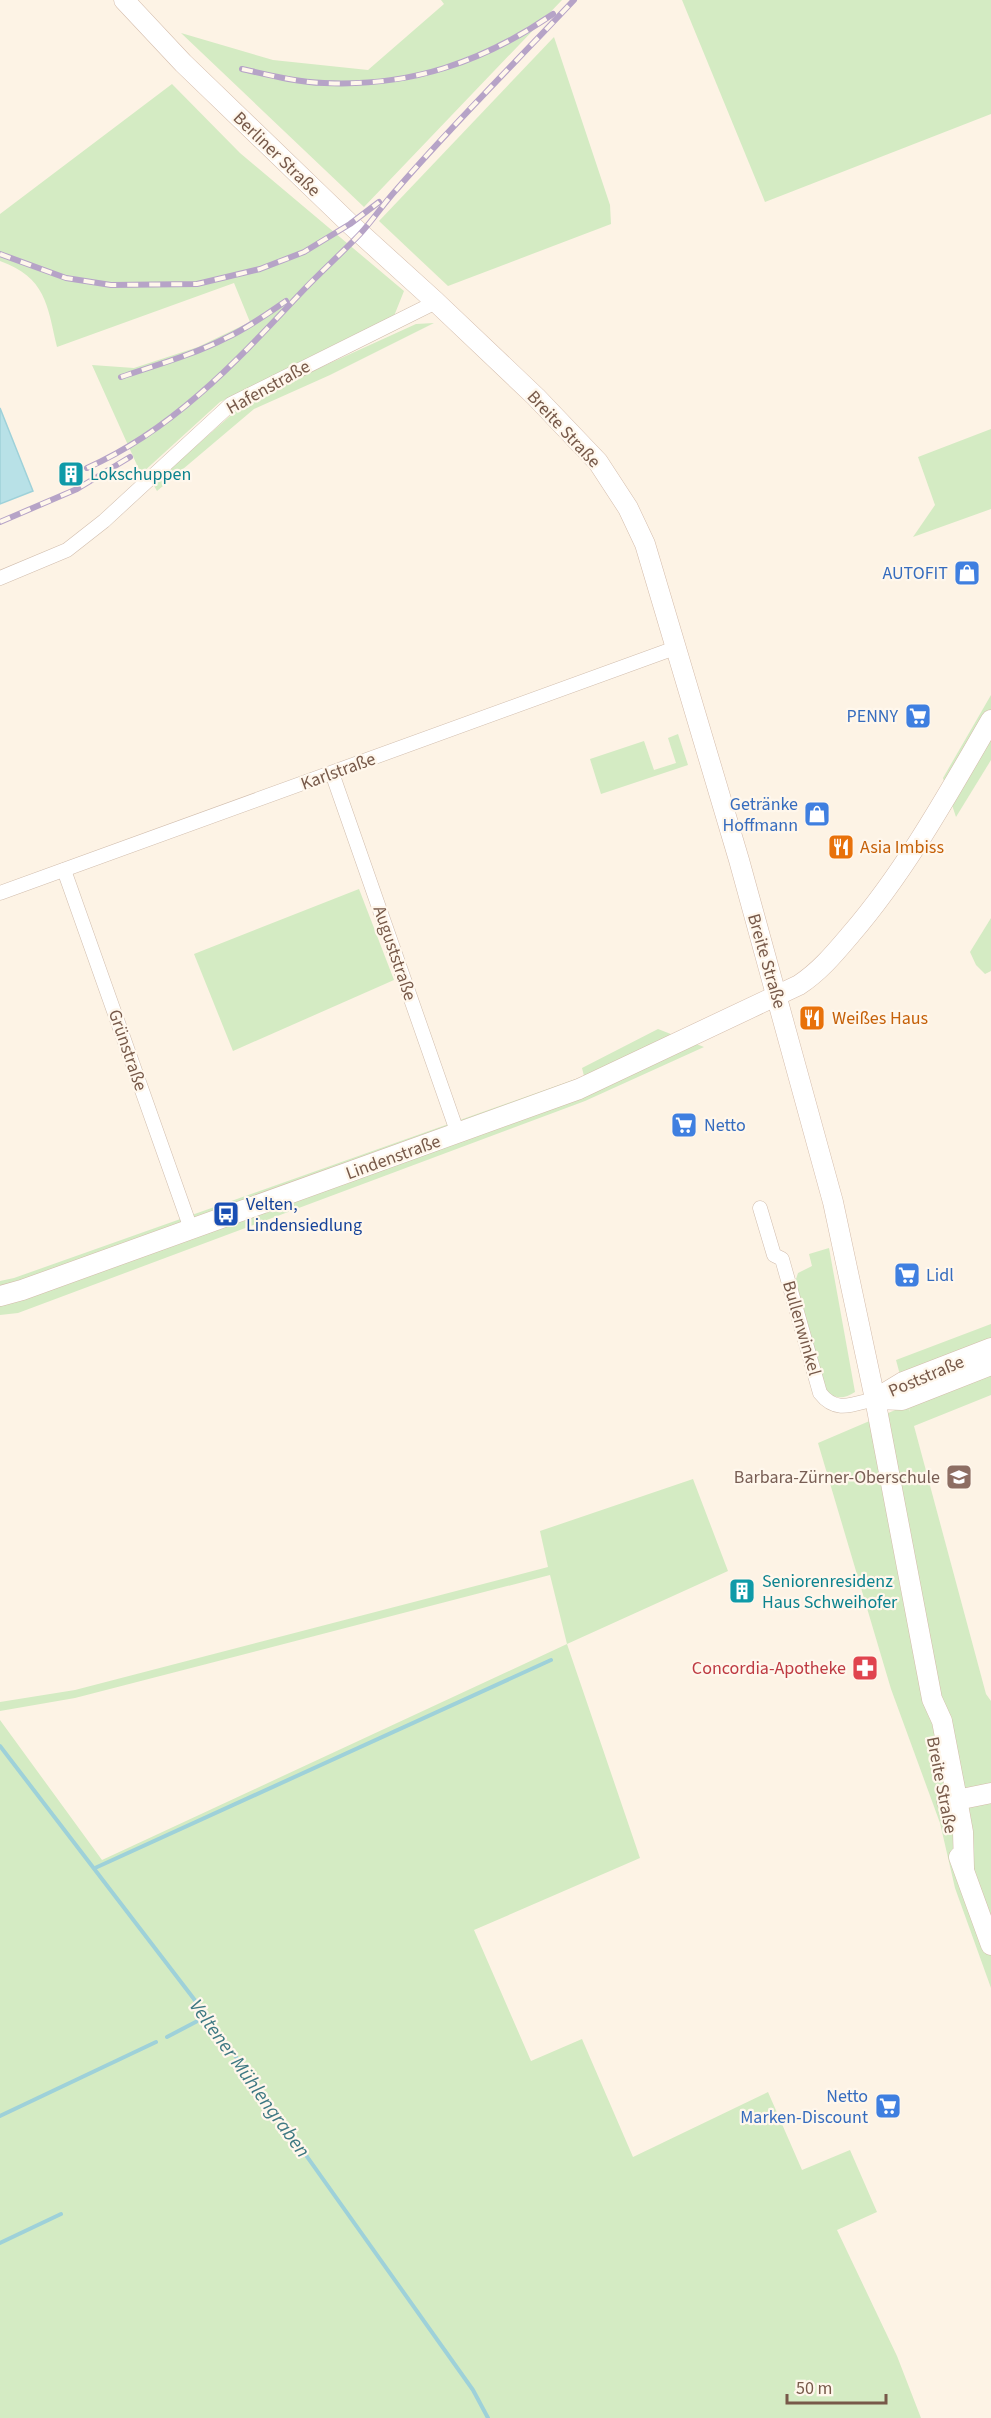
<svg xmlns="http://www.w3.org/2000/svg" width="991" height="2418" font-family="'Source Sans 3',sans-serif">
<rect width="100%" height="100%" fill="#fdf3e5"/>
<g fill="#d4ebc3">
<path d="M441,0H562L364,207L181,33L273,60L368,70L444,4Z"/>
<path d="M682,0H991V114L765,202Z"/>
<path d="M554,37L610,205L611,224L448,286L379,221Z"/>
<path d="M172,84L240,153L404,291L394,316L220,402L141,474L92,365L134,368L198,347L250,322L234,283L57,347C47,304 46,278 0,261V214Z"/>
<path d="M434,323L330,375L254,409L157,491L153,484L247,401L416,324Z"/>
<path d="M991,429V509L913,537L935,505L918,457Z"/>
<path d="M991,695V760L956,817L943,778Z"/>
<path d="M678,734L688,765L601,794L590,759L644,741L654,770L676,763L668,738Z"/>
<path d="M359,889L394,980L233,1051L194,954Z"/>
<path d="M991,918V971L985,974L976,965L970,952Z"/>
<path d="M658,1029L704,1047L585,1101L18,1313L0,1315V1281L14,1278L584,1076L582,1068Z"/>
<path d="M829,1248L855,1392C843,1400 834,1399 824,1389L795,1282L798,1273L812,1266L809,1254Z"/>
<path d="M991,1324V1395L914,1426L986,1694L991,1701V1988L955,1888L940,1823L891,1689L818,1443L907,1405L910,1412L896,1360Z"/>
<path d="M693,1479L728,1571L567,1644L640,1858L474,1930L531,2061L582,2039L633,2157L768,2092L802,2170L850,2150L877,2212L837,2230L897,2356L921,2418H0V1720L102,1860L567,1644L550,1575L75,1698L0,1711V1702L75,1690L548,1567L540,1531Z"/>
</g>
<path fill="#b8e1e7" stroke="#9ed1d9" stroke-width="1.5" d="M0,408L33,491L0,504Z"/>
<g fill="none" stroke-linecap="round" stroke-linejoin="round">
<g stroke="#9ed1d9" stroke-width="4">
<path d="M0,1746L207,2016L473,2390L488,2418"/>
<path d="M95,1868L551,1660"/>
<path d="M167,2037L207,2016"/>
<path d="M0,2116L156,2042"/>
<path d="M0,2243L61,2214"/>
</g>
<defs>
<g id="street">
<path d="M0,578L67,550L104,521L231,404L436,302"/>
<path d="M332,773L458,1134"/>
<path d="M64,870L191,1229"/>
<path d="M0,893L675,648"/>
<path d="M760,1208L774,1255L782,1259L820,1393C836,1414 853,1404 875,1399"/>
</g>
<g id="secondary">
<path d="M124,0L183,63L350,224L436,302L536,397L598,462L628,508L645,544L739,860L833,1202L875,1399L932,1699L942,1721L957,1799L963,1832L964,1868"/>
<path d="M0,1296L22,1290L579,1089L799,985C820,971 834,954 851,934C906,870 948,794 991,720"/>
<path d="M875,1399L903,1382L991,1348"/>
<path d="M875,1399L902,1400L991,1365"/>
<path d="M947,1802L991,1793"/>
<path d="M959,1857L991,1945"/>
</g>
</defs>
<use href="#street" stroke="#d1bdad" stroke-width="15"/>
<use href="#secondary" stroke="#d4bcab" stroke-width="21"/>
<use href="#street" stroke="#fff" stroke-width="14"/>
<use href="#secondary" stroke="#fff" stroke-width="20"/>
<defs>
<g id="rail">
<path d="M242,69C269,75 296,82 324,83C410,87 483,62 553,14"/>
<path d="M0,254L66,278L111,285L197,284L260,269L304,252L350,224L379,202"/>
<path d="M121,377C156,365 193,355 226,338C248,328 267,314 286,301"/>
<path d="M87,468C171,431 233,365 296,298C316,276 339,256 360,234C373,220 384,203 397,189C453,124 515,63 574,0"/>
<path d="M0,522L77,489L130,457"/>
</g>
</defs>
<use href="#rail" stroke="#b6a3c7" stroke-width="6"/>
<use href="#rail" stroke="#fff7ec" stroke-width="4" stroke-dasharray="11" stroke-linecap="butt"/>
</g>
<defs>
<symbol id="building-square" viewBox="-11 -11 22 22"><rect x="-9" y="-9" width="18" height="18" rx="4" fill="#0f9aa8" stroke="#fff7ec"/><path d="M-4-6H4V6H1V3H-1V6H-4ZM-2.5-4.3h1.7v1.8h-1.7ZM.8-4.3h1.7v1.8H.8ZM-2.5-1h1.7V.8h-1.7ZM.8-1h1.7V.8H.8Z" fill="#fff"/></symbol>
<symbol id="shop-square" viewBox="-11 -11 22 22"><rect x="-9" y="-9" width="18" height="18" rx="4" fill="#3f7fe0" stroke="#fff7ec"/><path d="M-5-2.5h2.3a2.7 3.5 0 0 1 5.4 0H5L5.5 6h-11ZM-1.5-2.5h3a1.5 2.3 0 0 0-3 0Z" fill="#fff"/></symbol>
<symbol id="supermarket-square" viewBox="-11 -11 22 22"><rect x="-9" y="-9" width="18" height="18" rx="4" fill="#3f7fe0" stroke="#fff7ec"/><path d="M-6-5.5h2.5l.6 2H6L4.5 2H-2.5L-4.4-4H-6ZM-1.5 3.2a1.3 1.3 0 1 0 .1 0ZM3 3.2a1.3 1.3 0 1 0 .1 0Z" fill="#fff"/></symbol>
<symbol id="restaurant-square" viewBox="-11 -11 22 22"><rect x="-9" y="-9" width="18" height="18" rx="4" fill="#e8710a" stroke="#fff7ec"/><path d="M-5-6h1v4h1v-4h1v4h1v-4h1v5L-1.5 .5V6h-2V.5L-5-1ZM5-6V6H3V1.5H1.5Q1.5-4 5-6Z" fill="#fff"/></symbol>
<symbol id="bus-square" viewBox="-11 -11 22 22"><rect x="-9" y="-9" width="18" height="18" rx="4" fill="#1a4fb4" stroke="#fff7ec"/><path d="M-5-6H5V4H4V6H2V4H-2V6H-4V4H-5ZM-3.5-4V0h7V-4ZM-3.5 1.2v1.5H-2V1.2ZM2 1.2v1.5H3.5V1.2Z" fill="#fff"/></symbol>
<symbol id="school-square" viewBox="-11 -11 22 22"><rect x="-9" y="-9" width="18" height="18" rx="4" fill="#8d6e63" stroke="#fff7ec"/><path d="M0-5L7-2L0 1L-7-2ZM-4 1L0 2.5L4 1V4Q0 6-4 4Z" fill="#fff"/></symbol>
<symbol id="pharmacy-square" viewBox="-11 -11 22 22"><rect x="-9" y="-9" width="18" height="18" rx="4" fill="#e0444e" stroke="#fff7ec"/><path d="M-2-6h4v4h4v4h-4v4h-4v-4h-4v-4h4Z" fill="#fff"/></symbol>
</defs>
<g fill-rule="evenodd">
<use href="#building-square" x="56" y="459" width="30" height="30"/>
<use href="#shop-square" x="952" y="558" width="30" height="30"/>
<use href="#supermarket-square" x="903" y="701" width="30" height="30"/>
<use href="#shop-square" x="802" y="799" width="30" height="30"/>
<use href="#restaurant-square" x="826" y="832" width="30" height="30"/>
<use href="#restaurant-square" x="797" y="1003" width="30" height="30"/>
<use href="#supermarket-square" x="669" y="1110" width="30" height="30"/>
<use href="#bus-square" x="211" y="1199" width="30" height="30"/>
<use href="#supermarket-square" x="892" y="1260" width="30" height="30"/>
<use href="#school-square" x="944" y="1462" width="30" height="30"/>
<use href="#building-square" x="727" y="1576" width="30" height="30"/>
<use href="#pharmacy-square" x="850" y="1653" width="30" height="30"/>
<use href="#supermarket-square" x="873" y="2091" width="30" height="30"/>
</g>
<g text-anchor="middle" stroke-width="4.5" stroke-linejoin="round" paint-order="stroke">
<g font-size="18" fill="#775949" stroke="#fff7ec">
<text transform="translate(277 154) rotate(44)" y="6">Berliner Straße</text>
<text transform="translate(268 387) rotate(-29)" y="6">Hafenstraße</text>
<text transform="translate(564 429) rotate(47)" y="6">Breite Straße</text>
<text transform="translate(338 771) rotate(-20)" y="6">Karlstraße</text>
<text transform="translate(395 953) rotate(71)" y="6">Auguststraße</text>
<text transform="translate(767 961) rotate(74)" y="6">Breite Straße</text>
<text transform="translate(128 1050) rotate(71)" y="6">Grünstraße</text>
<text transform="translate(393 1157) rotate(-20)" y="6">Lindenstraße</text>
<text transform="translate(802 1328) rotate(74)" y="6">Bullenwinkel</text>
<text transform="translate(926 1376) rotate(-23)" y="6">Poststraße</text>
<text transform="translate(942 1785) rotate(79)" y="6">Breite Straße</text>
</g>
<g font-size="18" fill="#0d838f" stroke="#fff7ec" text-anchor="start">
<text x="90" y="480">Lokschuppen</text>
<text x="762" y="1587">Seniorenresidenz<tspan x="762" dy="21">Haus Schweihofer</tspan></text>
</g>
<g font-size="18" fill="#366cbe" stroke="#fff7ec" text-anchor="end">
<text x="948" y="579">AUTOFIT</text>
<text x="898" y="722">PENNY</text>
<text x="798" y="810">Getränke<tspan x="798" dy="21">Hoffmann</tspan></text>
<text x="704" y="1131" text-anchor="start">Netto</text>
<text x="926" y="1281" text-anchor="start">Lidl</text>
<text x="868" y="2102">Netto<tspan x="868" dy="21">Marken-Discount</tspan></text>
</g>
<g font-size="18" fill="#c56008" stroke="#fff7ec" text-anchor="start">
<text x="860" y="853">Asia Imbiss</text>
<text x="832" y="1024">Weißes Haus</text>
</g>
<g font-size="18" fill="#164399" stroke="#fff7ec" text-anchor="start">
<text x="246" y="1210">Velten,<tspan x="246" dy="21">Lindensiedlung</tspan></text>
</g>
<g font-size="18" fill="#785e54" stroke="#fff7ec" text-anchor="end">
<text x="940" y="1483">Barbara-Zürner-Oberschule</text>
</g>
<g font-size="18" fill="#be3a42" stroke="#fff7ec" text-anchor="end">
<text x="846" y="1674">Concordia-Apotheke</text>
</g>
<g font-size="20" font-style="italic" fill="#3f7983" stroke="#fff7ec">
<text transform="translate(250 2078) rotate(54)" y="7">Veltener Mühlengraben</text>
</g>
</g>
<path d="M787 2394v9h99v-9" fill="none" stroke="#775949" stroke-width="3"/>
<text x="796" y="2394" font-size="18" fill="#775949" stroke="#fff7ec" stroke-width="4.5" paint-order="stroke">50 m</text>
</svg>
